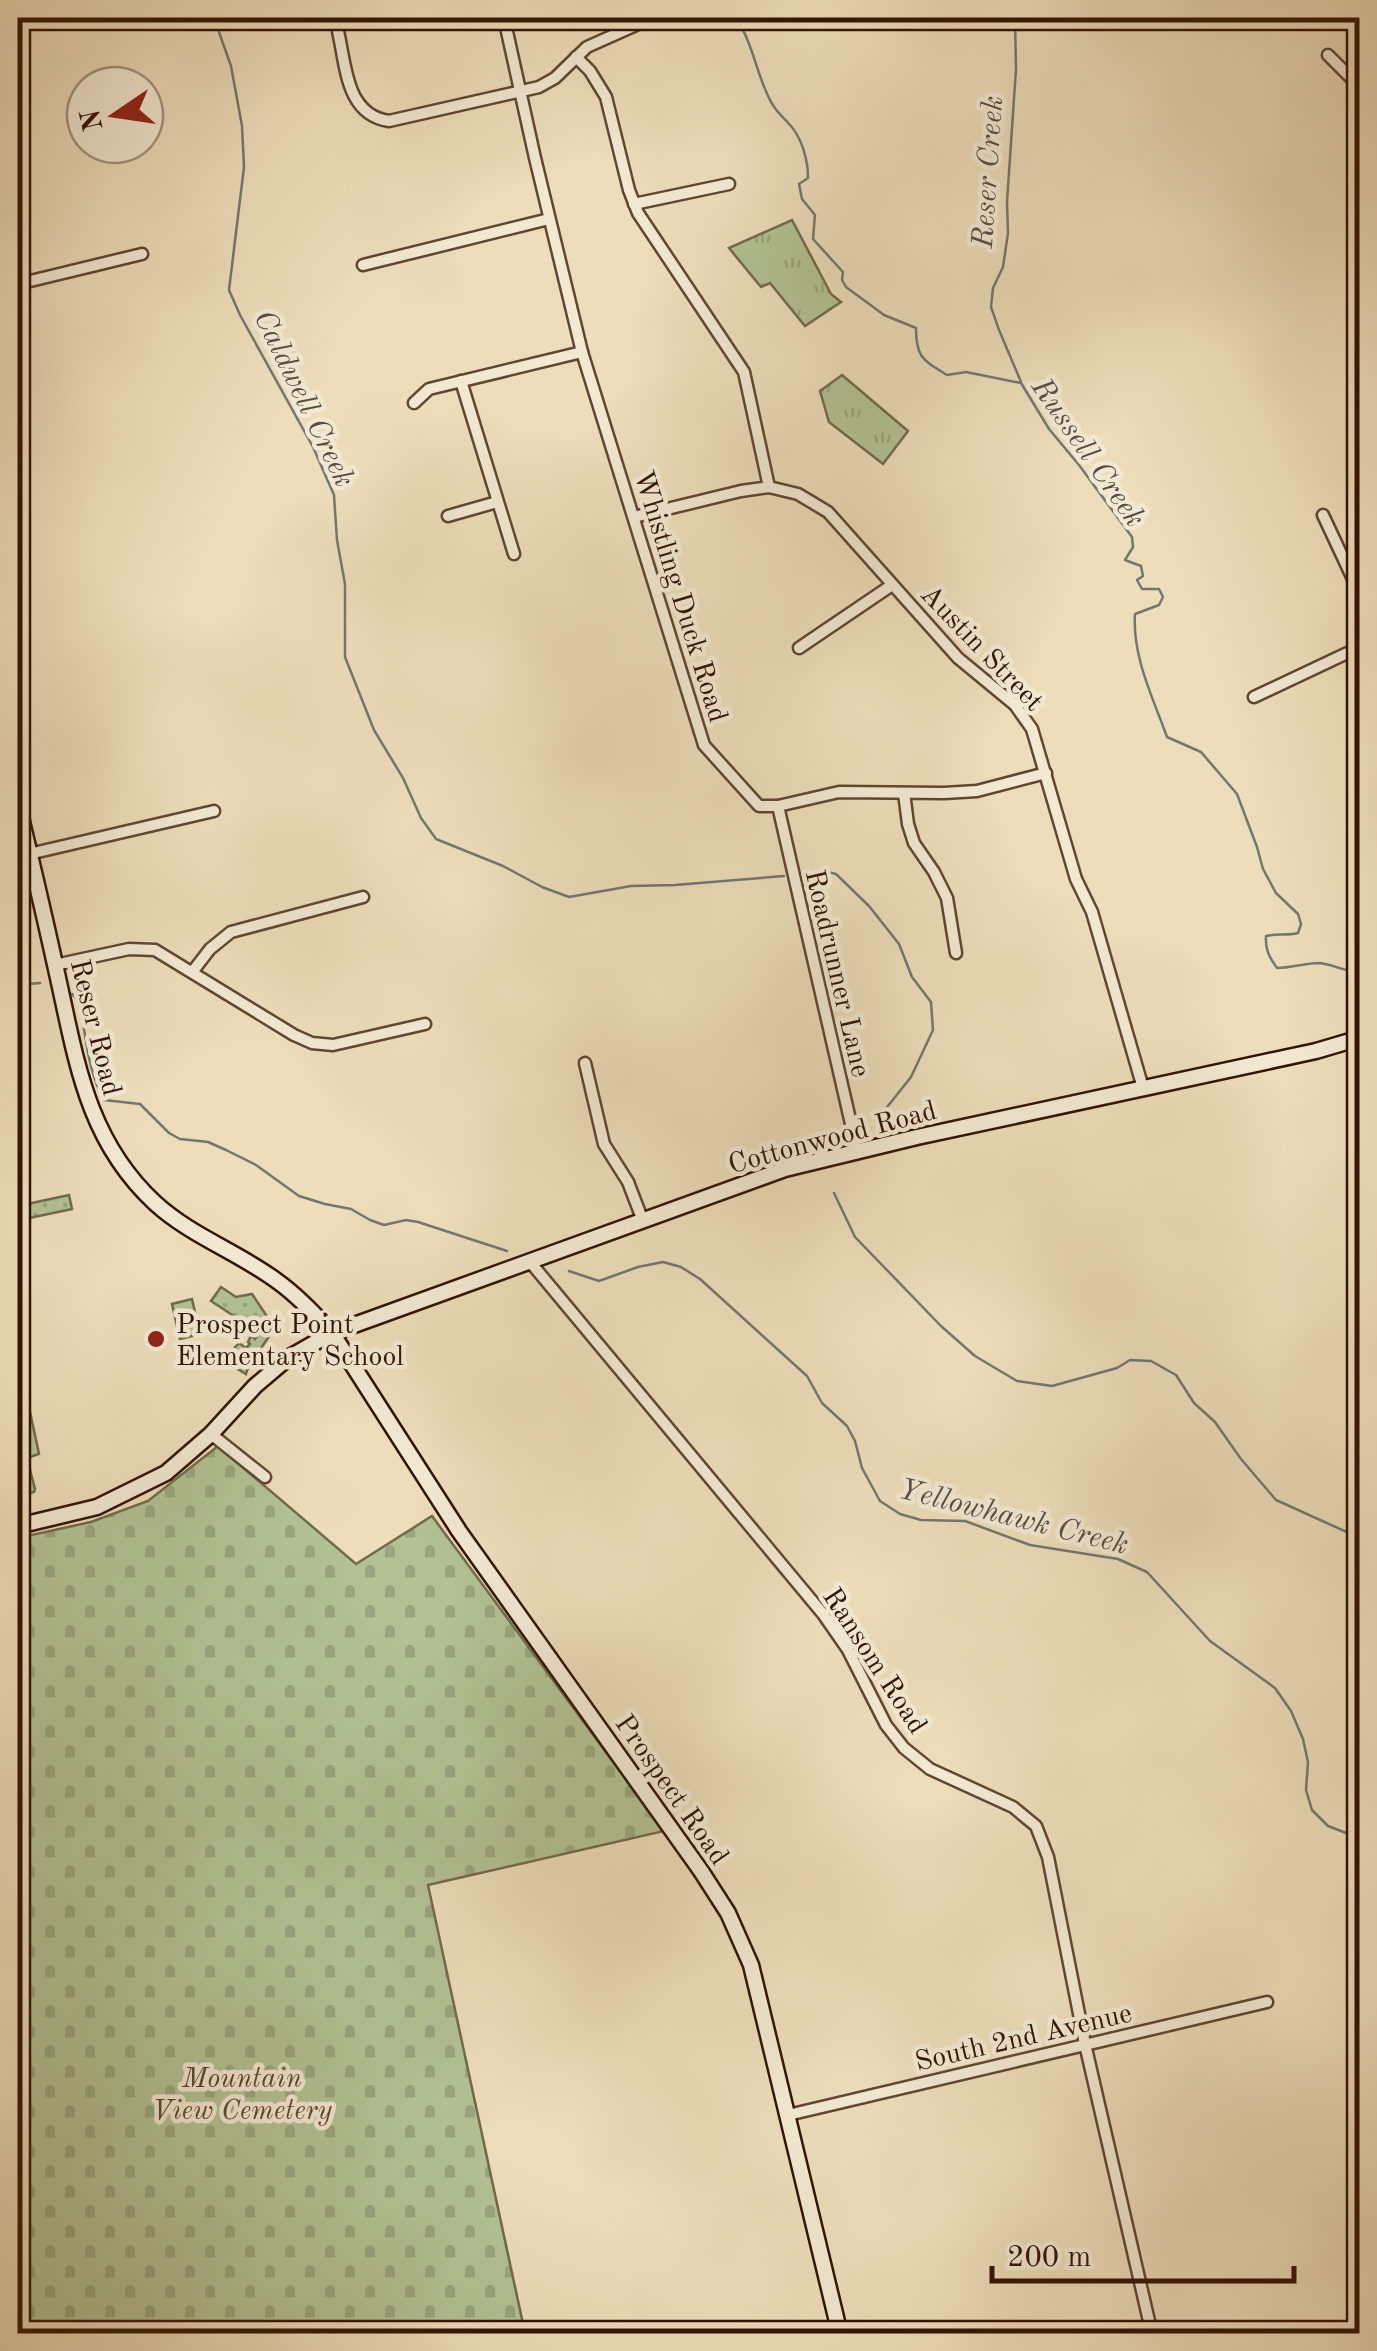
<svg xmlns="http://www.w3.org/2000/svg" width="1377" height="2351" font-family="'Old Standard TT',serif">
<defs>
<pattern id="grass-tufts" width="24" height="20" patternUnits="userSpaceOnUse" patternTransform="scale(2.5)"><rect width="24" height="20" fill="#b2c295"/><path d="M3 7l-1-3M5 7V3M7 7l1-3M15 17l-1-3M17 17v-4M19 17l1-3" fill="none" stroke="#9aa67f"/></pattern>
<pattern id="cemetery-stones" width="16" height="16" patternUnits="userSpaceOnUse" patternTransform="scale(2.5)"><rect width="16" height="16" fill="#b2c295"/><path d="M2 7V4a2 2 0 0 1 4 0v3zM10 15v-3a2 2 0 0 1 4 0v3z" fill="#9aa67f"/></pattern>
<pattern id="park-dots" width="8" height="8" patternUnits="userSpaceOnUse" patternTransform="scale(2.5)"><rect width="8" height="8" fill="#b2c295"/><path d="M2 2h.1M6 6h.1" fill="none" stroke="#9aa67f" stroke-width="1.8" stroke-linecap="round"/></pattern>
</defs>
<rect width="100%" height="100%" fill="#edddbb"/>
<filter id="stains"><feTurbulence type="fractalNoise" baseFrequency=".002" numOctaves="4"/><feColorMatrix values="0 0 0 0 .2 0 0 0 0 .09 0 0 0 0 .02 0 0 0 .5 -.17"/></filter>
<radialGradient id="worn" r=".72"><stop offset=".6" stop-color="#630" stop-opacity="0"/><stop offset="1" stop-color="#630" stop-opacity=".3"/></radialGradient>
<g fill="url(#grass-tufts)" stroke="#726a4d" stroke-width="2.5">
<path d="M792,220L831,294L841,302L805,326L770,283L761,287L729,248Z"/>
<path d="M842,375L908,431L883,464L829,422L820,391Z"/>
</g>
<path fill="url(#cemetery-stones)" stroke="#726a4d" stroke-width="2.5" d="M218,1446L356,1564L432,1516L664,1831L428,1885L525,2333H18V1538L91,1522L148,1501Z"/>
<g fill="url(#park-dots)" stroke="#726a4d" stroke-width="2.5">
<path d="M69,1195L72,1209L20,1220L18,1206Z"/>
<path d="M221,1287L236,1297L252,1294L268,1318L260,1329L252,1328L211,1301Z"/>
<path d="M262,1330L270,1335L261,1348L263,1350L247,1370L246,1374L231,1365L236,1357L231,1352L239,1343L246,1348L250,1344L248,1342L251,1336L255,1339Z"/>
<path d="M29,1466L35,1489L34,1492L18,1496V1468Z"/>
</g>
<g fill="#b2c295" stroke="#726a4d" stroke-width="2.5">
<path d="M192,1299L200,1334L180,1339L172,1304Z"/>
<path d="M27,1398L39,1454L18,1461V1400Z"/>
</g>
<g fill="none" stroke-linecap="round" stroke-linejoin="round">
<g stroke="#737772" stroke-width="2.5">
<path d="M214,18L231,66L242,126L244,167L229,290L240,315L313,447L334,495L337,540L345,584V657L374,730L403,778L421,818L436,839L503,866L542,887L569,897L631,886L675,885L784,876"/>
<path d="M736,18C753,43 756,73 770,100C777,114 781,114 790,125C802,138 808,160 808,178L799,184L802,199L815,215L813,239L843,272L842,280L846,287L884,315L916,328C916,358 923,360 947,375L966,372L1021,383L1049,429L1079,465L1132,537L1133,547L1125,560L1141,566L1143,576L1137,580L1142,589H1159L1163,597L1159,605L1135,614C1132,656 1153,698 1167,737L1201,752L1237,794L1257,847L1263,869L1276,893L1298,914L1301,924L1298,933C1286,936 1277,933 1266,936C1265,949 1269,957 1277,968C1291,968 1305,963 1319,963C1334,964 1344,973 1360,970"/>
<path d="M1015,18L1016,69L1007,202L1008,233L1003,267L993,288L991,307L999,330L1021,382"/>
<path d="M804,874L824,871L836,874L869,906L899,944L912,977L931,1002L933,1030L911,1077L876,1121"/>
<path d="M18,985L40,983"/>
<path d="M72,994L79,1001C86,1034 87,1070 104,1100L140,1104L169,1133L180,1139L208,1142L226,1150L256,1165L299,1196L325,1204L351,1209L370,1220L384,1225L406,1220L418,1222L507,1251"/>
<path d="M834,1193L855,1237L941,1326L975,1356L1017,1381L1052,1386L1117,1368L1130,1360L1151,1361L1176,1375L1194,1403L1215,1422L1241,1459L1276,1500L1360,1538"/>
<path d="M569,1271L599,1281L638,1267L663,1262L681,1267L700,1279L807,1376L822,1403L847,1426L855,1441L862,1468L880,1501L900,1514L921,1520L965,1521L1030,1545L1118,1559L1147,1572L1210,1641L1275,1688L1291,1711L1303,1739L1308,1762L1306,1790L1312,1810L1328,1826L1346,1833L1360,1843"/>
</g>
<defs>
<g id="street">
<path d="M504,18L535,158L582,352L704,745L759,806H778L839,792L944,793L977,791L1046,773"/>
<path d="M338,31C346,66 346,115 389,121L539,87L555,78L587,47L652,18"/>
<path d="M1328,55L1360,87"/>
<path d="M576,57L590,71L606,97L629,190L638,213L744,372L769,487"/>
<path d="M634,204L729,184"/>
<path d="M363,265L549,219"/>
<path d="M18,284L142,254"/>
<path d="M461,381L514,554"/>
<path d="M414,403L429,389L582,352"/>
<path d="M1323,515L1360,594"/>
<path d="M448,516L497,502"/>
<path d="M634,517L741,491L769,487L798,494L828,512L958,658L1015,705L1032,729L1076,879L1092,912L1143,1088"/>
<path d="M799,648L892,585"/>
<path d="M1254,697L1360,647"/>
<path d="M904,793L908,824L914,843L934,872L947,898L956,953"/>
<path d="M778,806L857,1150"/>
<path d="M29,854L214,811"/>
<path d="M55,965L129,949L155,950L294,1035L312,1043L333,1045L425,1024"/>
<path d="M193,971L210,949L231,932L363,897"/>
<path d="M585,1063L604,1144L628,1182L643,1221"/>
<path d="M531,1263L823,1614L848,1650L886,1725L904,1748L930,1769L1013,1807L1036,1826L1048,1857L1085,2044L1152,2334"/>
<path d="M211,1434L265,1477"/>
<path d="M788,2115L1267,2002"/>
</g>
<g id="secondary">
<path d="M18,805C31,859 44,914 56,969C76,1057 85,1138 155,1203C191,1236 238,1252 277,1281C298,1296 315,1314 332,1333L459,1531L701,1871L728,1913L751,1965L840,2334"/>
<path d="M18,1526L97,1507L166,1473L211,1434L255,1386L288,1358L332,1333L785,1169L917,1137L1316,1051L1360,1038"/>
</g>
</defs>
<use href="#street" stroke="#614632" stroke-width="15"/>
<use href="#secondary" stroke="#321305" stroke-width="19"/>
<use href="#street" stroke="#f3e9d3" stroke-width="10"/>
<use href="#secondary" stroke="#f3e9d3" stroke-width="14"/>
</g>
<circle fill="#8f2418" stroke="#f3e9d3" stroke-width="4" cx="156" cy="1339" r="10"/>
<g text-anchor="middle" stroke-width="9" stroke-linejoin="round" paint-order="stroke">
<g font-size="28" fill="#321305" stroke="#f3e9d3">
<text transform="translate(682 596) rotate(73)" y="10">Whistling Duck Road</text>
<text transform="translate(983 647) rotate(46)" y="10">Austin Street</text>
<text transform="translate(839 973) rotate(77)" y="10">Roadrunner Lane</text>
<text transform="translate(97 1027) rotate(76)" y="10">Reser Road</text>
<text transform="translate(832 1136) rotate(-15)" y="10">Cottonwood Road</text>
<text transform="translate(876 1660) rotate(57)" y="10">Ransom Road</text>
<text transform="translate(673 1789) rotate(55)" y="10">Prospect Road</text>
<text transform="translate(1023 2036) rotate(-13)" y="10">South 2nd Avenue</text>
</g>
<g font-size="28" fill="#321305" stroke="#f3e9d3" text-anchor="start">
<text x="176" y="1333">Prospect Point<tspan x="176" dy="32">Elementary School</tspan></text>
</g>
<g font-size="28" font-style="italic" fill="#584830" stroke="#f3e9d3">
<text x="242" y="2087">Mountain<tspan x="242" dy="32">View Cemetery</tspan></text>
</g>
<g font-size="30" font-style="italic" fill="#584d45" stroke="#f3e9d3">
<text transform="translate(987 172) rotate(-86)" y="10">Reser Creek</text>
<text transform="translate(305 398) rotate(64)" y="10">Caldwell Creek</text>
<text transform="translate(1089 452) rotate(55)" y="10">Russell Creek</text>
<text transform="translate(1014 1516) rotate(14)" y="10">Yellowhawk Creek</text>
</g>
</g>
<rect width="1377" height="2351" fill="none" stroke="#edddbb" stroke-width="60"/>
<rect x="20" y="20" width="1337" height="2311" fill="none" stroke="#321305" stroke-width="5"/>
<rect x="30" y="30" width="1317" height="2291" fill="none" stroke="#321305" stroke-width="2.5"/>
<g transform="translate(115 115) rotate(257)"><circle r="48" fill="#f3e9d3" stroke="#a69381" stroke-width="2.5"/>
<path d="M0-8L18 38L0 25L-18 38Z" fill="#8f2418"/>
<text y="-15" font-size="28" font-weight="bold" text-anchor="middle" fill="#321305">N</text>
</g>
<path d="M992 2266v15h302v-15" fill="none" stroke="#321305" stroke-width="5"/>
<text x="1007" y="2266" font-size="30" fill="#321305" stroke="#f3e9d3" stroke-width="8" paint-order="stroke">200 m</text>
<rect width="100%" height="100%" filter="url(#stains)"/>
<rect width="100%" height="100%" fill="url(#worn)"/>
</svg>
